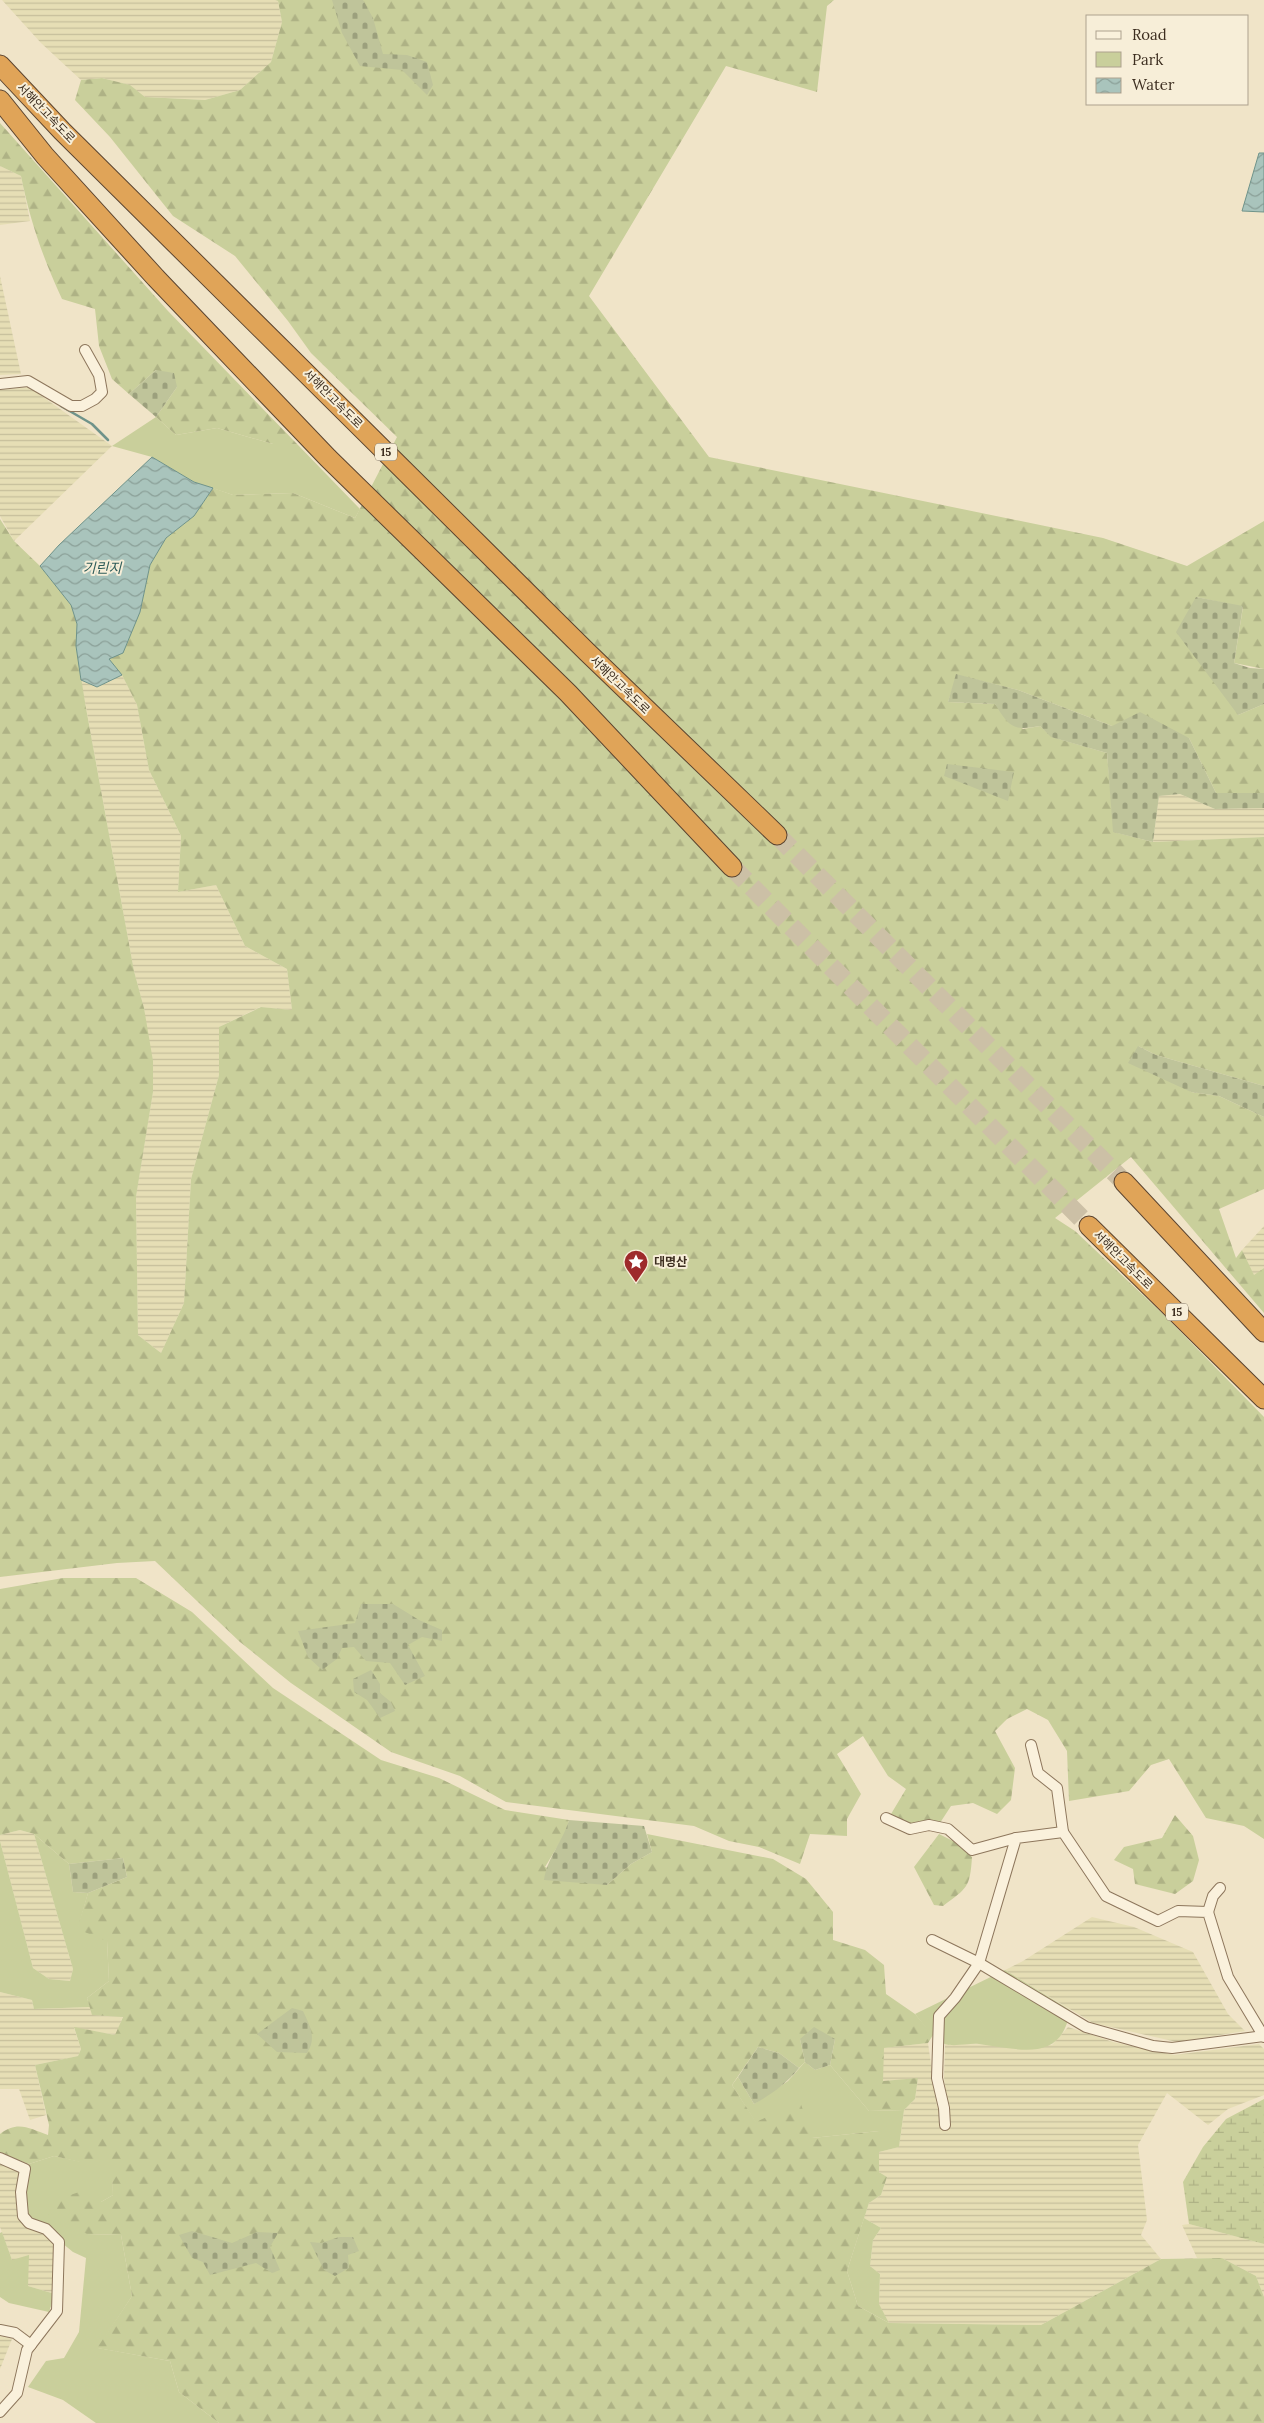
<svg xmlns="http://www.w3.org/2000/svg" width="1264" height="2423" font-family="Lora,'Noto Sans KR',serif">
<defs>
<pattern id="farmland-rules" width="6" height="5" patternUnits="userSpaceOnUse" patternTransform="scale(1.25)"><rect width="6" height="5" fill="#e6deb5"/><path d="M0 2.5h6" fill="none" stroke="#c6bf9b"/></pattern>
<pattern id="forest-firs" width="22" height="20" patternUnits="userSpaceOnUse" patternTransform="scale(1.25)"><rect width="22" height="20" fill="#c9cf9b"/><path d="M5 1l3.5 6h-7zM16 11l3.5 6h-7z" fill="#aeb285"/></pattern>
<pattern id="wetland-marsh" width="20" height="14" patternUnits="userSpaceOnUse" patternTransform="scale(1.25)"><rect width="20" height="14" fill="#c9cf9b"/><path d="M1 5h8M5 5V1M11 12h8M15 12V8" fill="none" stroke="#aeb285"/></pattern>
<pattern id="cemetery-stones" width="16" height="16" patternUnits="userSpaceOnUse" patternTransform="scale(1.25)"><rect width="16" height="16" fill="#bfc49a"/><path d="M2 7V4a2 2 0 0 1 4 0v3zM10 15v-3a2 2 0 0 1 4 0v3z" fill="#9ca07d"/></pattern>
<pattern id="water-waves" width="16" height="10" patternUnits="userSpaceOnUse" patternTransform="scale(1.25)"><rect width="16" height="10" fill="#a9c4bc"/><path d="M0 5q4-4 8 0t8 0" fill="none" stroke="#8ba098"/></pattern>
</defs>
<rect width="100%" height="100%" fill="#f0e4c8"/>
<g fill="url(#farmland-rules)">
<path d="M2,0H275L278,1L282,22L271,62L240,90L205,100L145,97L129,85L102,78L81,80L41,43Z"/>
<path d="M0,166L21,176L30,221L0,225Z"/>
<path d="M0,276L21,374L0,375Z"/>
<path d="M29,387L112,446L14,541L0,516V390Z"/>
<path d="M122,675L137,705L149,770L181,836L178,892L216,885L245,946L287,969L292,1010L260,1007L219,1027V1075L191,1179L184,1303L161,1353L138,1335L136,1197L153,1092L144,1008L134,971L81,680L97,687Z"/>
<path d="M1180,794L1215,809L1264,808V837L1153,842L1159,796Z"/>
<path d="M1264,1226V1268L1254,1276L1242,1250Z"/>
<path d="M20,1830L34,1834L73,1969L70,1981L49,1979L33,1968L0,1841V1835Z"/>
<path d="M1092,1917L1134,1927L1193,1952L1228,2014L1245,2031L1177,2042L1093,2023L1005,1970L1023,1961Z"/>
<path d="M0,1992L32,2000L34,2009L90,2007L93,2015L123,2016L116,2035L74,2028L81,2049L78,2056L35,2065L46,2115L30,2120L19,2089H0Z"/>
<path d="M1068,2027L1113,2042L1174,2055L1259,2044L1264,2049V2095L1228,2109L1208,2125L1167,2093L1138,2145L1147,2220L1141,2235L1161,2259L1041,2325L889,2323L879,2305L880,2274L870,2266L873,2240L881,2228L864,2218L869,2203L881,2195L887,2177L879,2172V2152L899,2147L904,2110L915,2099L918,2079L883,2081V2048L928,2043L937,2106L947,2109L944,2077L945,2044L1052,2045Z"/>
<path d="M0,2162L22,2171L26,2226L47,2236L55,2244V2294L28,2286L12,2260L0,2227Z"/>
<path d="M1189,2224L1264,2244V2297L1256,2276L1222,2258H1197L1182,2225Z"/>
<path d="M0,2336L12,2339L0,2369Z"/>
</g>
<g fill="#c9cf9b">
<path d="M156,417L176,435L217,428L273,444H297L360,509L355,518L293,493L233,495L194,482L152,457L112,446Z"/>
<path d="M34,1834L69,1864L73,1892L88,1893L78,1928L107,1940L109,1981L87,1998L90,2007L34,2009L32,2000L0,1992V1841L33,1968L49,1979L70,1981L73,1969Z"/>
<path d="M1005,1970L1070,2010C1062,2064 1019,2049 979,2044C969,2043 954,2047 945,2044C933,2040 923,2023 915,2014Z"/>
<path d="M805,2062L815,2070L830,2065L869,2111L904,2110L899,2147L879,2152V2131L812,2138L756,2123L732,2085L738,2077L754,2104L788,2081Z"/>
<path d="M54,2156L82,2162L112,2163L113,2195L101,2202L87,2234L121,2235L132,2296L98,2348L170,2361L179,2392L219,2423H96L63,2400L28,2387L46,2361L64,2358L79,2332L86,2258L73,2252L24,2212L25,2183L29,2164Z"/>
<path d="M864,2218L881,2228L873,2240L870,2266L880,2274L879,2304L889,2323L858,2306L847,2271Z"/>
<path d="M2,2232L12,2260L29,2255L28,2286L55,2294L49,2312L9,2303L0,2297V2233Z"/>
</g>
<g fill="url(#forest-firs)">
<path d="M275,0H834L827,6L817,92L726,66L589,296L709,457L1103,538L1187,566L1264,521V669L1234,663L1243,607L1196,597L1238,715L1264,704V793H1216L1189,738L1112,726L1018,690L957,675L948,702L995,704L1023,729L1040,726L1052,737L1107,753L1114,832L1153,842L1264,837V1086L1156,1055L1138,1046L1191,1092L1219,1096L1264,1117V1189L1219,1209L1236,1258L1242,1250L1254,1275L1264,1268V1313L1131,1157L1055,1218L1075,1231L1164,1315L1264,1417V1839L1244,1826L1206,1818L1169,1759L1151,1765L1129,1791L1069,1801L1067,1751L1048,1720L1027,1709L1007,1719L995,1731L1015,1768L1011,1800L997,1814L973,1803L951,1806L938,1826L912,1825L891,1814L906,1789L888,1776L863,1736L837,1754L861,1794L847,1819V1836L810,1834L800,1864L759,1847L729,1841L694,1826L506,1802L460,1776L391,1752L291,1683L240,1642L155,1561L117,1563L0,1577V519L14,541L40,566L71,605L77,624L76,646L86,708L134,971L144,1008L153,1061V1092L136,1197L138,1335L161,1353L184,1303L191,1179L219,1075V1027L261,1007L292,1010L287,969L245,946L216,885L178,892L181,836L149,770L137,705L122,675L108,659L140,612L150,565L166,538L194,516L213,488L233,495L293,493L355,518L397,437L311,353L288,321L235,256L173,216L110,137L75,100L81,80L102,78L130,85L145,97L205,100L240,90L271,62L282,22L278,1Z"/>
<path d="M0,123L168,311L297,444H273L217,428L176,435L156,417L177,387L156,370L129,394L112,379L99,346L95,309L62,299C43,258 30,221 21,176L0,166Z"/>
<path d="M63,1578H136L192,1612L273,1688L381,1760L439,1778L505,1810L569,1820L565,1834L545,1867L607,1885L631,1864L652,1852L647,1834L773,1859L806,1879L833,1912V1940L865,1950L884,1965L886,1994L915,2014L933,2035L928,2043L884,2048L883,2081L918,2078L915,2099L904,2110L869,2111L830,2065L835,2039H800L805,2062L799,2068L779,2053L758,2047L732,2085L756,2122L800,2101L812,2138L879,2131V2172L887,2177L881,2195L869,2203L847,2271L858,2306L889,2323L1041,2325L1161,2259L1222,2258L1256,2276L1264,2297V2423H219L179,2392L170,2361L97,2348L132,2296L121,2235L87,2234L48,2214L53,2201L79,2192L101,2202L113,2195L111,2163H84L54,2156L29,2164L0,2153V2134C18,2120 30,2129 48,2135L49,2125L35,2065L78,2056L81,2049L74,2027L115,2035L123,2017L92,2015L87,1998L109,1981L107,1941L77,1929L88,1893L127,1877L123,1858L69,1864L34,1834L20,1830L0,1835V1589Z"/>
<path d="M1175,1815L1193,1836L1199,1860L1193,1881L1175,1894L1135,1884L1133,1869L1114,1860L1124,1847L1162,1838Z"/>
<path d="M939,1834L953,1841L972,1857C970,1888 967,1888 943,1906L934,1905L914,1867Z"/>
</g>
<path fill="url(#wetland-marsh)" d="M1264,2099V2244L1189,2224L1183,2182L1203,2147L1226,2119Z"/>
<g fill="url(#cemetery-stones)">
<path d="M332,0H363L373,18L383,54L407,55L427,62L433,85L427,95L402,70L360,66L342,33Z"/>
<path d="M156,370L174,373L177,387L156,417L129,394Z"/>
<path d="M1196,597L1243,606L1234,663L1250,668L1264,669V704L1238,715L1176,632Z"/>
<path d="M956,674L1018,690L1112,726L1140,712L1189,738L1216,793H1264V808L1215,809L1180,794L1159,796L1153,842L1113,832L1107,753L1051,737L1040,726C1013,731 1009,727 995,704L948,702Z"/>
<path d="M947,764L1014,772L1008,801L944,776Z"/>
<path d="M1138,1046L1156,1055L1264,1086V1117L1219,1096L1191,1092L1128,1063Z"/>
<path d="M361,1604H393L419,1620L442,1630V1641L422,1637L408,1645L425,1676L405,1685L390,1663L366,1661L354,1647L342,1648L337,1659L322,1670L308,1657L298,1631L355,1623Z"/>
<path d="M371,1670L380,1684V1693L391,1702L395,1711L380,1718L367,1700L354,1692L353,1679Z"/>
<path d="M569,1820L644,1826L652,1852L631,1864L607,1885L544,1880C547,1858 563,1841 569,1820Z"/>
<path d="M123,1858L127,1877L88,1893L73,1892L69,1864Z"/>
<path d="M292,2008L303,2011C310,2026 317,2038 307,2053L277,2052L257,2034Z"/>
<path d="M814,2027L835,2039L830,2065L815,2070L805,2062L800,2039Z"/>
<path d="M758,2047L779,2053L799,2068C786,2084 772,2094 754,2104L738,2077Z"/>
<path d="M192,2231L232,2243L257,2232L278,2233L270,2247L280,2270L272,2273L256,2263L210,2275L203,2262L192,2258L179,2235Z"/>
<path d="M339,2237H353L359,2251L348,2255L349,2268L335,2276L324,2270L310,2242L321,2243Z"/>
</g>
<g fill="url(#water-waves)" stroke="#6f938a">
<path d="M1259,153H1264V212L1242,211Z"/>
<path d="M152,457L194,482L213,488L194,516L166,538L150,565L140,612L123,653L109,659L122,675L97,687L81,680L76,646L77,624L71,605L40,566L59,545Z"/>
</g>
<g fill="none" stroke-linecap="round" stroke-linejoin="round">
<path stroke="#6f938a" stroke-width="2.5" d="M61,406L92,424L108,440"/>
<g stroke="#ccc0a6" stroke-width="19" stroke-dasharray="19 9" stroke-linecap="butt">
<path d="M777,835L1124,1182"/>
<path d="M732,867L1089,1226"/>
</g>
<defs>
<g id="street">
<path d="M0,384L28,381L71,406H82L95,399L102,392L99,375L85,350"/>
<path d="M1031,1745L1038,1773L1057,1788L1063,1832"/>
<path d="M886,1818L910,1829L929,1825L948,1829L972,1850L1016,1838"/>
<path d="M1208,1912L1213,1896L1220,1888"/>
<path d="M932,1940L979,1963L1086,2027L1153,2046L1172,2048L1264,2036"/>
<path d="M945,2125L944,2108L937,2078L939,2016L955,1998L979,1963L1016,1838L1063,1832L1106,1896L1158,1921L1178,1911L1208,1912L1228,1977L1264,2037"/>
<path d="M0,2158L25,2169L21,2192L23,2216L29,2223L46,2229L59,2242L57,2311L27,2350L17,2393L0,2412"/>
<path d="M0,2330L15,2333L31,2345"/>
</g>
<g id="highway">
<path d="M0,65L62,131L587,652L777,835"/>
<path d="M0,100L45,156L156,278L328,458L568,693L732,867"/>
<path d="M1124,1182L1264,1332"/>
<path d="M1089,1226L1264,1399"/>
</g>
</defs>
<use href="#street" stroke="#8d765c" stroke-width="12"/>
<use href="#highway" stroke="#5b4430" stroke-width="21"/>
<use href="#street" stroke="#faf1dc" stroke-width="10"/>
<use href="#highway" stroke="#e0a458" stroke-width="19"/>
</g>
<defs>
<symbol id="sight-pin" viewBox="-11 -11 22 30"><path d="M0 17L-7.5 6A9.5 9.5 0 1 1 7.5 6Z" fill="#9e2a2b" stroke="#f7eed8"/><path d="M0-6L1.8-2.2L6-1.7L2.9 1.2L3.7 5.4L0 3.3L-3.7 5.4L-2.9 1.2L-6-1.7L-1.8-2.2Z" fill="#fff"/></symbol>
</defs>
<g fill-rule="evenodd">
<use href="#sight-pin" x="622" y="1248" width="28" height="38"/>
</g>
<g text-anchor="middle" stroke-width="4" stroke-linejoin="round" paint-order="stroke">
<g fill="#f7eed8" stroke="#756857" stroke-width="1">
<rect x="375" y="443.5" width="22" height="17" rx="4"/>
<rect x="1166" y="1303.5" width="22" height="17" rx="4"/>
</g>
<g font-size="11" font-weight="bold" fill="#3d2e20">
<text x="386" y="456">15</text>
<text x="1177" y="1316">15</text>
</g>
<g font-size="12" fill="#3d2e20" stroke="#f7eed8">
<text transform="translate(46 113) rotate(46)" y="4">서해안고속도로</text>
<text transform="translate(333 399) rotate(45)" y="4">서해안고속도로</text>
<text transform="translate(620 685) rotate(44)" y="4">서해안고속도로</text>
<text transform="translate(1123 1260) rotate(45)" y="4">서해안고속도로</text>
</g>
<g font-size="12" font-weight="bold" fill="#3d2e20" stroke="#f7eed8" text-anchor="start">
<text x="654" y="1266">대명산</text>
</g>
<g font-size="14" font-style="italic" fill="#2f5d5a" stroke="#f7eed8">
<text x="102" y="573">기린지</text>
</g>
</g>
<rect x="1086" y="15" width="162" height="90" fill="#f7eed8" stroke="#ada18e"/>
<rect x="1096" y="31" width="25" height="8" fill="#faf1dc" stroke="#ada18e"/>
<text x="1132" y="40" font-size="15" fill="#3d2e20">Road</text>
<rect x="1096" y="52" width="25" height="15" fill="#c9cf9b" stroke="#ada18e"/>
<text x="1132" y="65" font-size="15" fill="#3d2e20">Park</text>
<rect x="1096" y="78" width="25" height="15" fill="url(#water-waves)" stroke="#ada18e"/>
<text x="1132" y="90" font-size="15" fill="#3d2e20">Water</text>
</svg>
